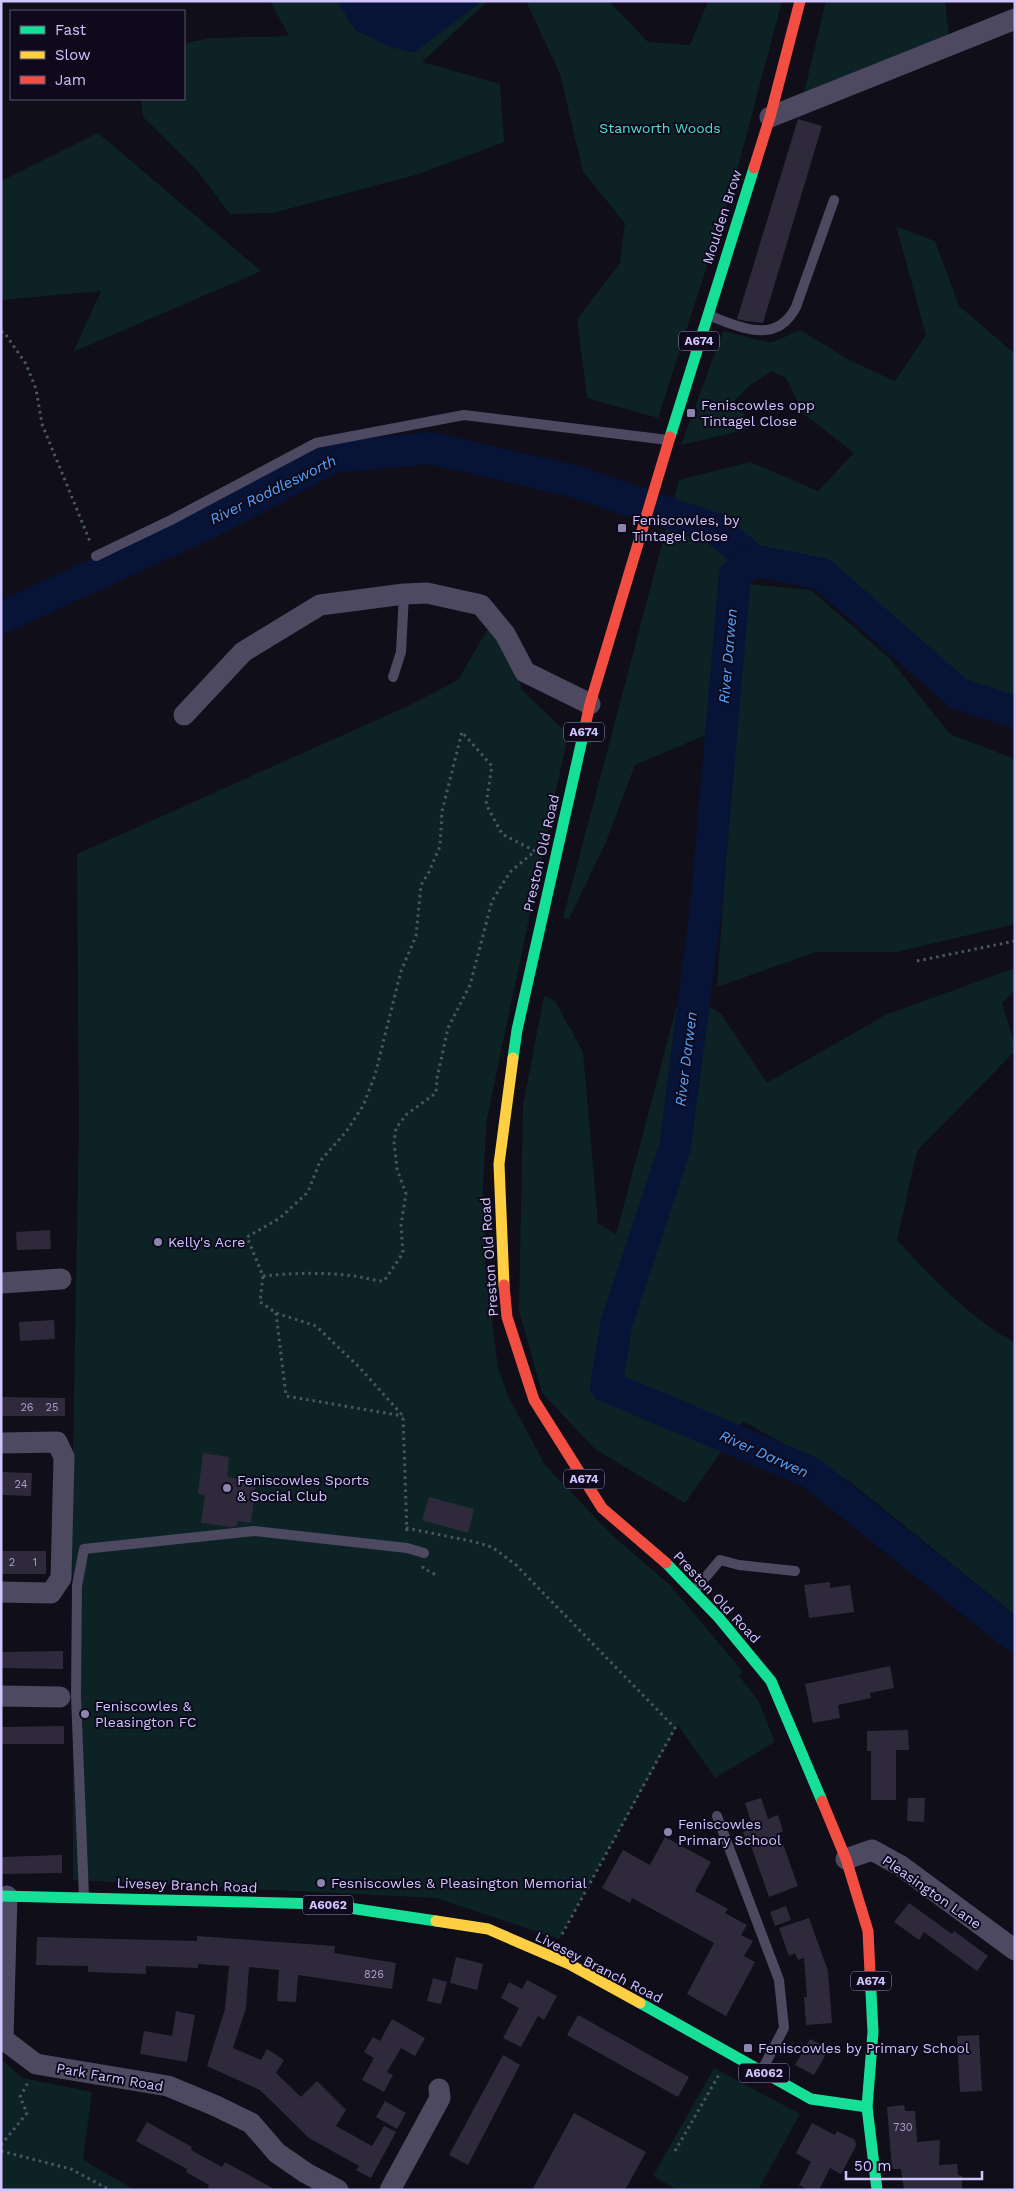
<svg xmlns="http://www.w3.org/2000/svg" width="1016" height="2191" font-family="'Work Sans',sans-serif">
<rect width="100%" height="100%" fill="#100e18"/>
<g fill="#0d2224">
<path d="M270,1H488L422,62L500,84L504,142L419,174L273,213L230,214L196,169L143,117L141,99H184V43L212,38L289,36Z"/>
<path d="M526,1H609L648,42L690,45L708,1H782L734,182L658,418L587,398L577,319L620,263L625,223L583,172L560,74Z"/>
<path d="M826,1H945L949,37L803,97Z"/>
<path d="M98,133L261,271L73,352L101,291L1,300V181Z"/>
<path d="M896,226L935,241L959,306L1015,354V702L972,689L912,653L819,558L746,551L730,567L708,734L635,765L606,842L569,919L563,918L679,480L750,462L818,491L854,453L804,414L786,378L771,371L749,386L731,405L743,411L749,429L681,445L723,331L771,343L800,330L851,361L895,381L926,335Z"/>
<path d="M749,584L811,590L890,659L950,734L1015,759V924L896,952H816L717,987L744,604Z"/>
<path d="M487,630L504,636L522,690L568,734L487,1118L483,1185L486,1273L498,1368L508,1396L545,1465L612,1535L670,1585L743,1672L739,1676L758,1700L775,1742L715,1778L678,1725L559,1939L436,1898L73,1880L72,1501L79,1127L77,854L410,705L458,680Z"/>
<path d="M1015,968V990L1002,1003L1015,1045V1051L917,1151L897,1240C933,1279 969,1317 1015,1343V1615L850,1482L743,1421L685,1503L595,1449L542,1393L519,1310L523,1106L544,996L555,1001L583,1052L598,1223L616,1235L681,990L721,1014L767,1083L885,1015Z"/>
<path d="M1,2059L22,2078L92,2092L83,2160L135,2190H1Z"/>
<path d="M714,2068L800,2114L758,2190H677L653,2176Z"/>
</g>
<path fill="#071437" d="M337,1H482L414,53L388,46L355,30Z"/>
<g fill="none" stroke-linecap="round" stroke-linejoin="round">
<g stroke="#071437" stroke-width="32">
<path d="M1,618L210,522L333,457L431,448L573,481L716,529L753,560"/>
<path d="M1015,712L959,694L822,574L753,560L735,575L706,908L675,1147L617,1322L606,1386L810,1472L1015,1636"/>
</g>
</g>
<g fill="#2e2a3c">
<path d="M798,119L822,126L763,323L746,321L737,319Z"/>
<path d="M50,1230L51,1249L17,1250L16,1232Z"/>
<path d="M54,1320L55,1339L20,1341L19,1322Z"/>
<path d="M1,1397L65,1398V1416H1Z"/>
<path d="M203,1453L229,1457L227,1477L256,1481L251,1523L238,1521L237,1526L231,1527L201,1523L205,1495L198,1494Z"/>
<path d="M1,1472L32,1473L31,1496L1,1495Z"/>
<path d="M429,1497L474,1509L468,1533L422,1520Z"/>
<rect x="1" y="1551" width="45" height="23"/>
<path d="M830,1582V1588L850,1585L854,1612L809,1618L804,1585Z"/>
<path d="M63,1651V1669L1,1668V1652Z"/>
<path d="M890,1666L894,1688L870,1693L871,1698L838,1705L840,1718L813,1723L805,1684Z"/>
<path d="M64,1726V1744H1V1727Z"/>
<path d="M908,1730L909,1750H896V1800H871V1751H867V1731Z"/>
<path d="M761,1798L768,1819L778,1815L783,1831L779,1833L798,1886L769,1897L751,1846L749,1847L743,1832L753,1828L745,1803Z"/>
<path d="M908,1798H925L924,1822L907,1821Z"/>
<path d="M665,1837L711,1862L695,1891L728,1909L725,1913L747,1925L741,1935L753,1941L744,1956L755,1962L726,2016L687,1994L714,1943L632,1898L630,1903L602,1888L623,1850L650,1865Z"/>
<path d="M62,1855V1873L1,1874V1857Z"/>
<path d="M909,1903L952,1934L954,1931L988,1956L977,1971L924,1932L919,1940L894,1922Z"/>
<path d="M786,1906L791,1920L775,1926L770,1912Z"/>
<path d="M809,1918L828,1971L832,2023L806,2025L804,1997H807L804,1958L798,1960L795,1953L789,1956L779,1928Z"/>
<path d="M197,1936L335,1946L334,1953L396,1963L392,1989L298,1975L296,2002L277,2001L279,1970L249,1967L246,2008L233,2048L261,2060L267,2049L284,2060L276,2073L301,2097L317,2081L346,2110L336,2126L372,2146L384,2126L396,2132L371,2178L356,2170L359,2166L309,2138L260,2090L207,2066L225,2009L229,1966L198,1964V1968L146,1966V1974L88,1972V1966L36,1965L37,1937L197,1941Z"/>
<path d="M456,1957L483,1964L477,1990L450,1983Z"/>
<path d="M433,1978L447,1982L441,2004L427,2001Z"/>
<path d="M527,1980L557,1996L544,2020L538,2016L521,2047L503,2038L519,2008L501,1998L509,1982L522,1989Z"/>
<path d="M176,2011L195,2015L187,2062L140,2054L144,2031L172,2036Z"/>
<path d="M578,2015L689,2077L678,2097L567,2035Z"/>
<path d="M392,2019L425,2038L415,2056L401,2048L387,2072L393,2075L384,2092L362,2080L374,2058L364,2052L373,2037L380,2041Z"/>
<path d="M979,2035L982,2091L960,2092L957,2036Z"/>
<path d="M810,2039L829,2049L814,2075L795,2065Z"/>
<path d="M503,2055L520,2065L468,2165L449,2155Z"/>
<path d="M385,2101L406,2113L397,2129L376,2117Z"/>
<path d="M904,2105L905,2111H915L917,2142L940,2140L939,2165L957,2164L958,2175L962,2176V2190H904L901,2169H892L887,2107Z"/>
<path d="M574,2113L646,2152L625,2190H532Z"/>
<path d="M147,2122L192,2147L191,2150L222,2167L225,2162L276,2190H207L209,2185L186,2172L187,2169L136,2141Z"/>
<path d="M812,2123L835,2135L837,2131L855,2140L856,2146L841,2174L830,2168L819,2190H808L799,2185L811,2162L796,2153Z"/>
</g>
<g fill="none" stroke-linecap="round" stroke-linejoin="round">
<g stroke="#485766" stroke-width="3" stroke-dasharray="2.5 4" stroke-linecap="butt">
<path d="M1,332H4L26,364L36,389L42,424L91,544"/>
<path d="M917,961L1015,941"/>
<path d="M263,1276C292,1273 324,1272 354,1276C364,1277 374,1281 384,1281L403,1253L401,1225L406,1194L397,1169L394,1142L396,1128L407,1114L436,1093L437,1078L448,1028L470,985L492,901L510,872L535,851L502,834L486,804L492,766L462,732L442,811L440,846L429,872L421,885L416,936L401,971L375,1075L363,1106L346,1132L320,1161L308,1192L280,1218L247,1237L263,1276L260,1302L276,1313L316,1326L359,1367L403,1416L407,1535"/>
<path d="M276,1313L286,1396L403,1416"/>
<path d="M406,1528L471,1541L492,1547L516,1565L675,1728L560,1938"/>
<path d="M423,1566V1568L438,1576"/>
<path d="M1,2145L27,2113L20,2097L29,2081"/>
<path d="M1,2151L71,2169L110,2190"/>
<path d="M675,2151L720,2073"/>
</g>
<g stroke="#4c4961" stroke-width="10">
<path d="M708,315C740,327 776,346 796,307L834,200"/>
<path d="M96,556L171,520L316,443L464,415L668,440"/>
<path d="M393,677L401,652L404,594"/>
<path d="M694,1591L720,1560L739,1565L795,1571"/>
<path d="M717,1816L779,1980L784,2028L762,2070"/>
<path d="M84,1897L76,1696L77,1586L84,1549L254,1531L407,1548L424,1553"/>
</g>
<g stroke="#4c4961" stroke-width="21">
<path d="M770,117L1015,19"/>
<path d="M184,715L243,652L320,605L404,594L427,593L481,605L505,634L525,672L590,704"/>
<path d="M1,1283L61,1279"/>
<path d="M1,1443L57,1442L64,1457L61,1578L51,1593L1,1592"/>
<path d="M1,1696L60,1697"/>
<path d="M846,1859L872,1850L901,1866L1015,1950"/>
<path d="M7,1896L3,2039L36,2064L168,2086L216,2106L251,2123L277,2153L306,2173L338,2190"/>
<path d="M390,2190L440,2098L439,2089"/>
</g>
<g stroke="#16e098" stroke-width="11">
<path d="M670,437L754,168"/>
<path d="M513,1058L517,1030L584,731"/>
<path d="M666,1563L719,1618L771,1681L822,1801"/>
<path d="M1,1896L323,1904L436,1921"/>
<path d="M870,1973L873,2032L867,2107L877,2190"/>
<path d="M640,2003L811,2099L867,2107"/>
</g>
<g stroke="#ffcf43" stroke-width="11">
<path d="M504,1285L499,1164L513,1058"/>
<path d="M436,1921L488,1929L569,1964L640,2003"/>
</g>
<g stroke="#f24e42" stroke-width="11">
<path d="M754,168L770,117L800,1"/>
<path d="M584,731L590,704L670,437"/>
<path d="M504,1285L507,1317L534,1400L602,1508L666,1563"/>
<path d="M822,1801L846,1859L868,1931L870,1973"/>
</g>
</g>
<g fill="#8d85ae" stroke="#0e0a1c" stroke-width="2">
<rect x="686" y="408" width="10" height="10" rx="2.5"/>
<rect x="617" y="523" width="10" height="10" rx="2.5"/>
<circle cx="158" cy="1242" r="5"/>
<circle cx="227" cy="1488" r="5"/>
<circle cx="85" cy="1714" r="5"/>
<circle cx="668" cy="1832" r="5"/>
<circle cx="321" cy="1883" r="5"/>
<rect x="743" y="2043" width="10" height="10" rx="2.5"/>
</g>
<g text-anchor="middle" stroke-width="4" stroke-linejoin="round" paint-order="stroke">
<g font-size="11" fill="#a89ece">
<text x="27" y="1411">26</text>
<text x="52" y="1411">25</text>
<text x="21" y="1488">24</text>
<text x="12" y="1566">2</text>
<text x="35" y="1566">1</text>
<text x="374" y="1978">826</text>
<text x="903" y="2131">730</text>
</g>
<g fill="#0e0a1c" stroke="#968dbb" stroke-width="1">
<rect x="679" y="331.5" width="40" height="19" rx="4"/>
<rect x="564" y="722.5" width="40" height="19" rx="4"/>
<rect x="564" y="1469.5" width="40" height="19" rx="4"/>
<rect x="303" y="1895.5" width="50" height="19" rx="4"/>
<rect x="851" y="1971.5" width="40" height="19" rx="4"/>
<rect x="739" y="2063.5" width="50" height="19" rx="4"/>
</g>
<g font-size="12" font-weight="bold" fill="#d0c5ff">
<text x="699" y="345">A674</text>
<text x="584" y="736">A674</text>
<text x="584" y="1483">A674</text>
<text x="328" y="1909">A6062</text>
<text x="871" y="1985">A674</text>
<text x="764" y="2077">A6062</text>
</g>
<g font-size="14" fill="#4ce5ca" stroke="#0e0a1c">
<text x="660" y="133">Stanworth Woods</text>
</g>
<g font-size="14" fill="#d0c5ff" stroke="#0e0a1c">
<text transform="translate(722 217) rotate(-72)" y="5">Moulden Brow</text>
<text transform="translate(541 853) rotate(-77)" y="5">Preston Old Road</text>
<text transform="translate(489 1257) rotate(-94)" y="5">Preston Old Road</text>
<text transform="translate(717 1597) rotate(47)" y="5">Preston Old Road</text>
<text transform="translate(187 1885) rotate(2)" y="5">Livesey Branch Road</text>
<text transform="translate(932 1892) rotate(35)" y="5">Pleasington Lane</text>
<text transform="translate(599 1967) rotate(27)" y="5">Livesey Branch Road</text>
<text transform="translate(110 2077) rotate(10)" y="5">Park Farm Road</text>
</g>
<g font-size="14" fill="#d0c5ff" stroke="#0e0a1c" text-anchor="start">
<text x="701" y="410">Feniscowles opp<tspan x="701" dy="16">Tintagel Close</tspan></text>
<text x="632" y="525">Feniscowles, by<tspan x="632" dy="16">Tintagel Close</tspan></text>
<text x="168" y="1247">Kelly's Acre</text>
<text x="237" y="1485">Feniscowles Sports<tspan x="237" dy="16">&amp; Social Club</tspan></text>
<text x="95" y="1711">Feniscowles &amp;<tspan x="95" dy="16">Pleasington FC</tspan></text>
<text x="678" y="1829">Feniscowles<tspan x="678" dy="16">Primary School</tspan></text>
<text x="331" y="1888">Fesniscowles &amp; Pleasington Memorial</text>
<text x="758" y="2053">Feniscowles by Primary School</text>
</g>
<g font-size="15" font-style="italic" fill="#53a3ff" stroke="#0e0a1c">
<text transform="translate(273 490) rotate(-26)" y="5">River Roddlesworth</text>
<text transform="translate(728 656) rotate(-85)" y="5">River Darwen</text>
<text transform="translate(686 1059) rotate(-83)" y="5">River Darwen</text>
<text transform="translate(764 1454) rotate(24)" y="5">River Darwen</text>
</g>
</g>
<rect width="1016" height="2191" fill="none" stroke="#d0c5ff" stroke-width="5"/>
<rect x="10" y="10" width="175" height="90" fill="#0e0a1c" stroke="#5c5577"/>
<rect x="20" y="26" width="25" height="8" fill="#16e098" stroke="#5c5577"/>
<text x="55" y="35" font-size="15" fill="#d0c5ff">Fast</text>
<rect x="20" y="51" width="25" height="8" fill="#ffcf43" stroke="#5c5577"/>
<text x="55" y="60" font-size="15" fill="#d0c5ff">Slow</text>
<rect x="20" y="76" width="25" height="8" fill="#f24e42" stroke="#5c5577"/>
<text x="55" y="85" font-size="15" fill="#d0c5ff">Jam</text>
<path d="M846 2171v8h136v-8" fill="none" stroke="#d0c5ff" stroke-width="2.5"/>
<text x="854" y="2171" font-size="15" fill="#d0c5ff" stroke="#0e0a1c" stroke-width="4" paint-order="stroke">50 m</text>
</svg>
